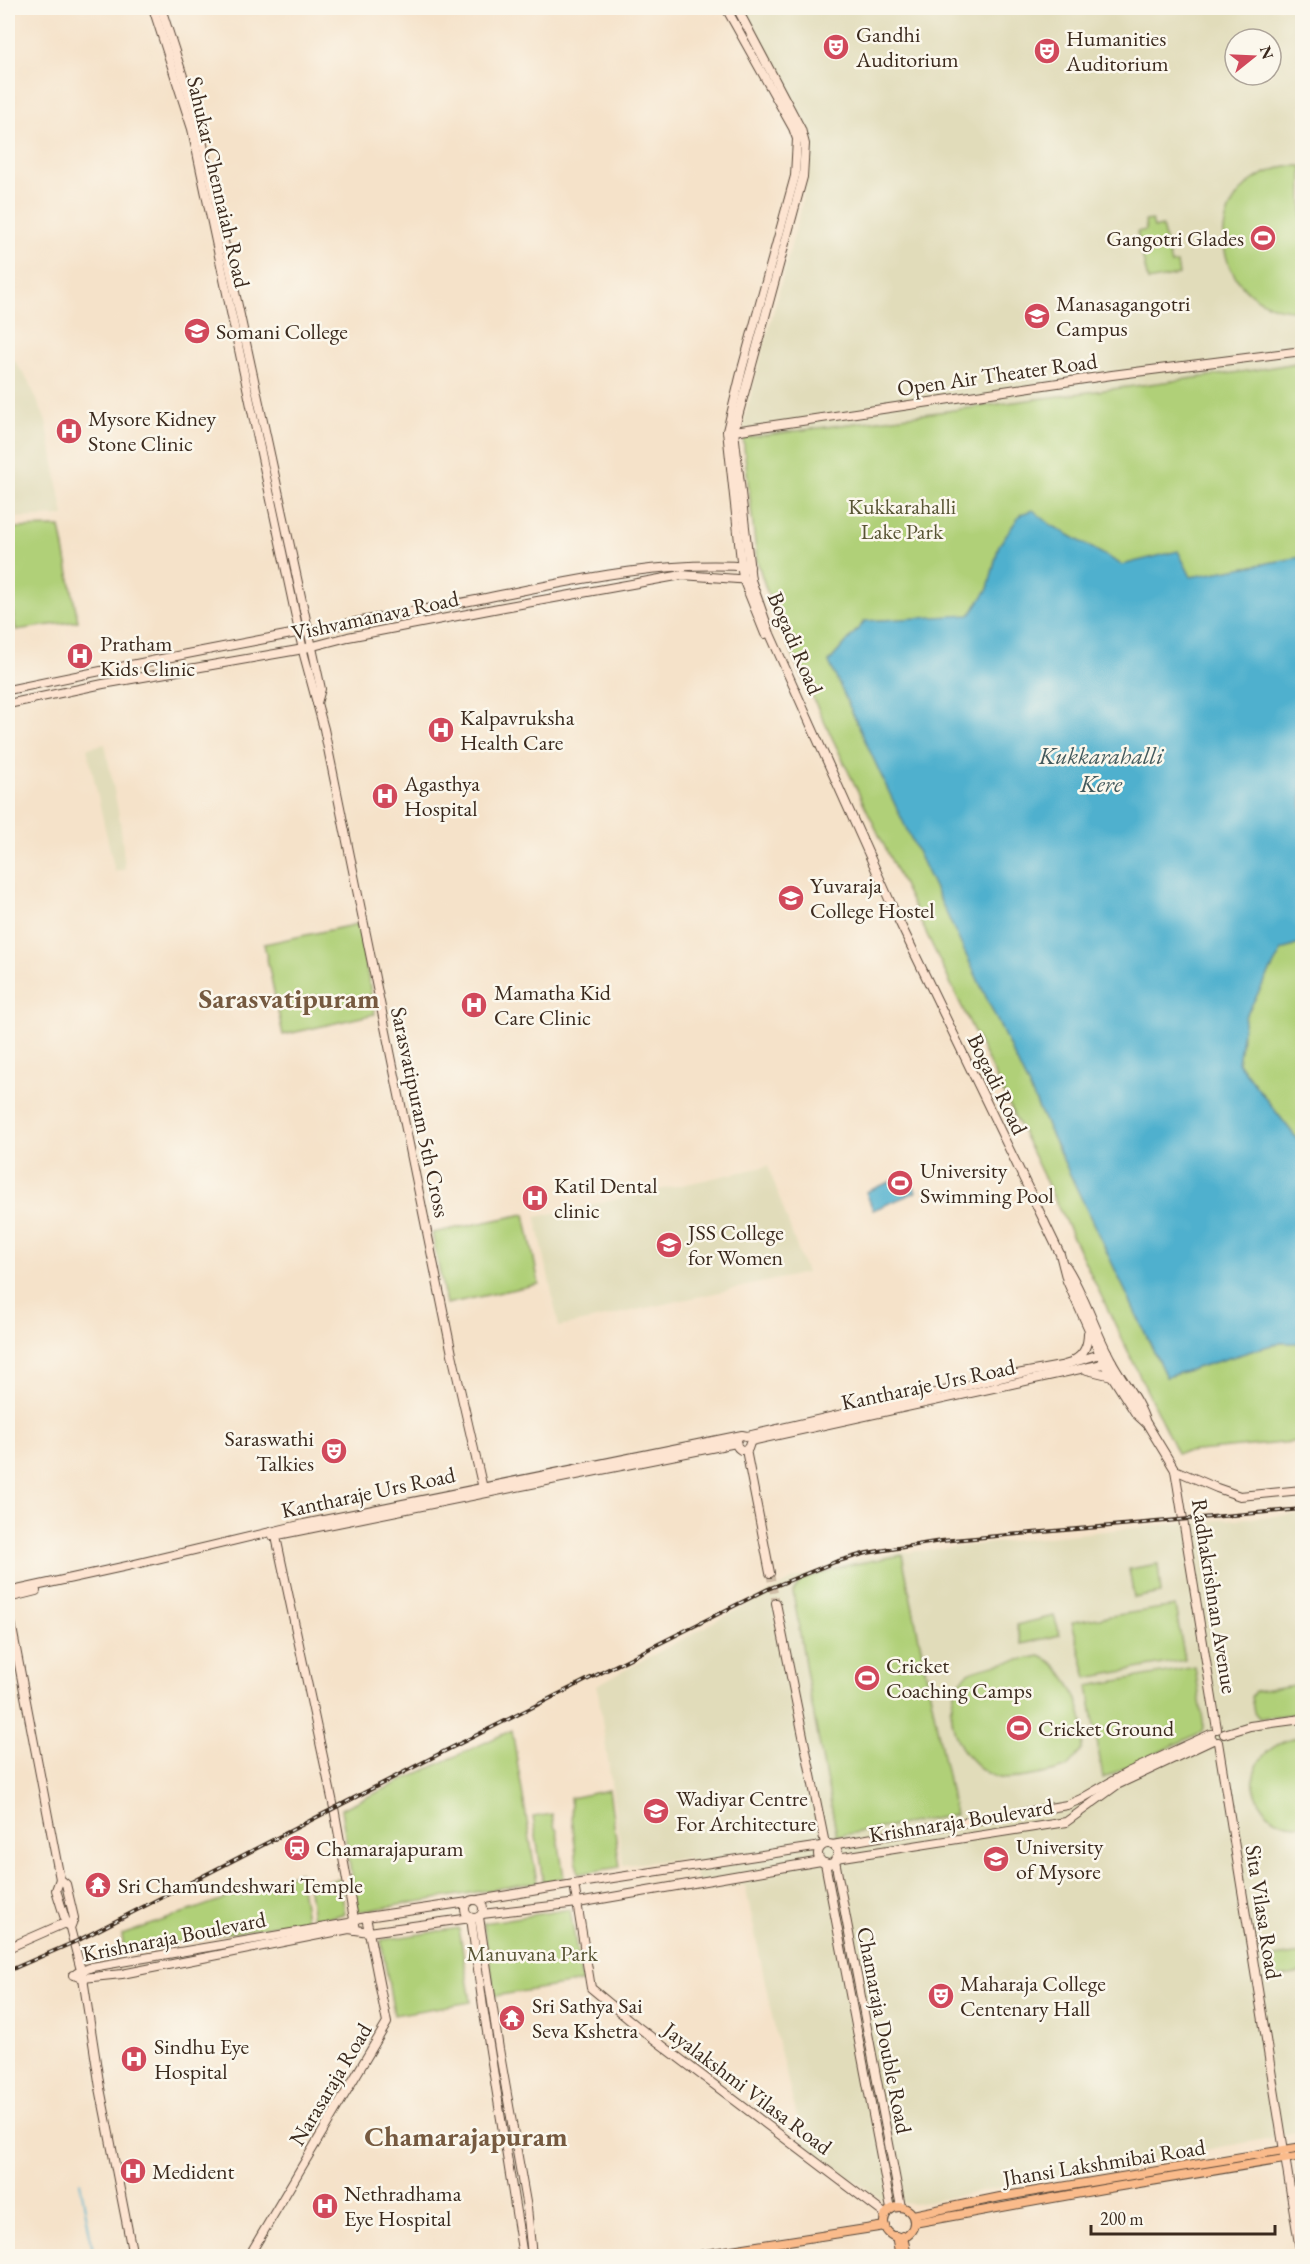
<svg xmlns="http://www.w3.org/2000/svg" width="1310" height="2264" font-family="'EB Garamond',serif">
<rect width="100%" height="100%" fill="#fbf7ec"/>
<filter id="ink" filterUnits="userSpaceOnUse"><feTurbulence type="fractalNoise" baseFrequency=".0167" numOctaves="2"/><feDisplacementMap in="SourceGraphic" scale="12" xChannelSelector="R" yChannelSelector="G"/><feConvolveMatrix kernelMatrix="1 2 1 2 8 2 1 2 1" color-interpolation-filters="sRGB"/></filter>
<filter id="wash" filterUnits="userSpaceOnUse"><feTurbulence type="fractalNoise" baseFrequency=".008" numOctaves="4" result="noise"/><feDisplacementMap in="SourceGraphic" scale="24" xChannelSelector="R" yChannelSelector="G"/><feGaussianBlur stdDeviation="1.35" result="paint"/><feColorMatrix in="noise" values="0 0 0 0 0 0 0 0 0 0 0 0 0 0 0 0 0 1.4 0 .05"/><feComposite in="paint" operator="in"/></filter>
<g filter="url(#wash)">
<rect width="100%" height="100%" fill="#f5e2c9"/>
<g fill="#e1dcba" fill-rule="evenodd">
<path d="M742,8H1302V503L766,589L757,561L743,438L744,420L800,213L811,156L807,127ZM1235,39H1271V75H1235Z"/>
<path d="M14,360L29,382L46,421L64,516L8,518V364Z"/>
<path d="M105,744L120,821L125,869L115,872L87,748Z"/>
<path d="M768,1166L806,1273L559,1327L536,1217Z"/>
<path d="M1302,1514V2132L915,2204L885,2202L804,2144L776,2035L745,1885L702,1890L688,1858L623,1865L597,1685L792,1580L863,1557L1179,1523Z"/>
</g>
<g fill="#b0d078" stroke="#767d4b" stroke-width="1.5">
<path d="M1286,166H1302V310C1236,314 1197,236 1245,187C1256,175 1271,171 1286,166Z"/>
<path d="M1152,220L1154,228L1162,226L1171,264L1177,263L1179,275L1148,281L1137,232L1146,230L1145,221Z"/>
<path d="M1302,362V557L1191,577L1178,551L1122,565L1051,525L1032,510L999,545L988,589L970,616L865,621L829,662L881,775L1166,1377L1278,1343H1302V1441L1177,1453L796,663L766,589L757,561L743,438L1255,370Z"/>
<path d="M60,527L78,621L16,630L8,588V528Z"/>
<path d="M358,924L375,1014L283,1035L264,944Z"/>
<path d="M1302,943V1145L1238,1063L1245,1017L1282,950Z"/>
<path d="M525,1214L539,1284L446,1304L432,1233Z"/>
<path d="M902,1555L955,1815L837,1836L811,1700L793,1592L801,1580L844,1566Z"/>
<path d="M1158,1564L1161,1593L1134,1598L1129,1569Z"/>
<path d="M1175,1606L1185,1660L1087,1678L1072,1622Z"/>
<path d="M1054,1616L1060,1635L1022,1644L1016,1625Z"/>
<path d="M1040,1656C1044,1658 1049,1660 1052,1663C1072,1676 1094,1731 1079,1753C1076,1757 1071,1764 1067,1767C1058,1772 1011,1781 1000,1778C986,1775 976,1765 967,1755C949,1734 943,1692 969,1673C980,1666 1025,1659 1040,1656Z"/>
<path d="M1195,1667L1204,1728L1202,1732L1103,1778L1088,1686Z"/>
<path d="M1302,1684V1713L1259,1718L1254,1712L1251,1697L1255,1691Z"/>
<path d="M512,1730L537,1882L357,1912L341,1809Z"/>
<path d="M1302,1737V1825C1296,1825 1290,1825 1284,1823C1274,1821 1267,1814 1262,1806C1239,1771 1267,1741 1302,1737Z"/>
<path d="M609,1790L620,1867L578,1874L570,1798Z"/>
<path d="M552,1814L554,1826L557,1831L564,1878L543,1882L533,1817Z"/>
<path d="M299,1872L306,1920L124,1951L122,1935Z"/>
<path d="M340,1879L345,1914L313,1919L308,1883Z"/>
<path d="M570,1909L582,1982L495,1996L483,1923Z"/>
<path d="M459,1928L471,2002L394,2015L381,1940Z"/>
<path d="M1302,1953V1973L1271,1978L1267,1958Z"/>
</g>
<g fill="#4fb0ce" stroke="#456d76" stroke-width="1.5">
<path d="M1033,510L1051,525L1122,565L1178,551L1191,577L1302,557V943L1282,950L1245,1017L1238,1063L1302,1145V1343H1278L1166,1377L881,775L829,662L865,621L970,615L988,589L999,545L1021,514Z"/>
<path d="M909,1174L916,1192L873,1210L866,1192Z"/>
</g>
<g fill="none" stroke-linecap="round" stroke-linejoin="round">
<path stroke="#4fb0ce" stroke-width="1.5" d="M80,2182L94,2256"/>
</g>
</g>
<g filter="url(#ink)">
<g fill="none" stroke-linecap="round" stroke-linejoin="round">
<path stroke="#d0bda7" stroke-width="8" stroke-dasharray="8 4" stroke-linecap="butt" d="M770,1573L776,1603"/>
<defs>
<g id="secondary">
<path d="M153,8L192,129L304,655L324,729L452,1354L484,1493"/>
<path d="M161,8L199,126L321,689L317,703"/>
<path d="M726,8L793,128L797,139L795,176L742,369L727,431L743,579L765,634"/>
<path d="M737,8L801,129L805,144L803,177L734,431L751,580L770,634L897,917L1060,1254L1067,1281L1105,1365L1136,1414L1147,1424L1175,1470L1217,1729"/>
<path d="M734,431L1112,375L1302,351"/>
<path d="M8,690C156,659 305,631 454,604C551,586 651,559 750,567"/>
<path d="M8,704L103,684L298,650L348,637L504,607L682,575L751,580"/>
<path d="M1066,1266C1084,1294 1094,1328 1110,1358C1121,1380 1139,1399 1146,1423"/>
<path d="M1074,1360C1084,1355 1088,1344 1088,1333"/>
<path d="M1087,1370L1112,1376"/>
<path d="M747,1436L1017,1374L1061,1366L1107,1352"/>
<path d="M751,1441L1112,1362"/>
<path d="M746,1450L770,1573"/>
<path d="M1175,1470L1217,1488L1240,1496L1302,1490"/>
<path d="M275,1532L334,1808L356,1930"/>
<path d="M273,1536L736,1443"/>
<path d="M8,1592L127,1566L304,1524L742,1435L747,1436L751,1440L748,1449L741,1450C736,1447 735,1443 738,1438"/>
<path d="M8,1598L36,1591"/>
<path d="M776,1603L825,1844"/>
<path d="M8,1607L60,1879L66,1884L74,1918L70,1928L83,1978L100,2088L133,2256"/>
<path d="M1224,1734L1250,1726L1302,1719"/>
<path d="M1218,1742L1301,2256"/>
<circle cx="828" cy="1854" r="10"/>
<path d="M832,1845L1067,1805L1081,1799L1128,1772L1211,1734"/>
<path d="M837,1858L1066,1822L1117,1785L1213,1740"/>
<path d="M835,1860L901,2207"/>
<path d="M825,1863L891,2209"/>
<path d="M60,1879L56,1890L67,1925"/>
<path d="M574,1884L591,1988L638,2027L886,2215"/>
<circle cx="474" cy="1909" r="9"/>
<path d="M478,1900L574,1884L821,1846"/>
<path d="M482,1914L578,1903L821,1861"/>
<path d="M479,1917L499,2049L527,2208L532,2256"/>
<path d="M8,1948L65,1923"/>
<path d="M77,1973L92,1967L349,1923L360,1918L468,1902"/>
<path d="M73,1975L83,1978L122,1974L349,1929L369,1932L471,1918L483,2007L523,2256"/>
<path d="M249,2256L387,2023L366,1917"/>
</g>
<g id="primary">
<circle cx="899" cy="2222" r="15"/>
<path d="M913,2215L1000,2197L1302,2147"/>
<path d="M914,2223L1103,2189L1302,2156"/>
<path d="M896,2236L900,2256"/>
<path d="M903,2236L907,2256"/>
<path d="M693,2256L885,2226"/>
</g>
</defs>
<use href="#secondary" stroke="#574638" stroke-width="10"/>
<use href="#primary" stroke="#574638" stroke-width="10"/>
<use href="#secondary" stroke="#fde4d1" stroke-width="8"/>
<use href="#primary" stroke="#fabb8b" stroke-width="8"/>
<defs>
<path id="rail" d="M8,1971L79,1940L443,1752L768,1589L835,1562L867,1553L941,1541L1302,1509"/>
</defs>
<use href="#rail" stroke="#3b2a1e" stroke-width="4"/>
<use href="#rail" stroke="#fbf7ec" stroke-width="1.5" stroke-dasharray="4.5" stroke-linecap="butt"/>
</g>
</g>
<defs>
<symbol id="theatre-disc" viewBox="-11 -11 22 22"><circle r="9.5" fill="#d1495b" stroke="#fbf7ec"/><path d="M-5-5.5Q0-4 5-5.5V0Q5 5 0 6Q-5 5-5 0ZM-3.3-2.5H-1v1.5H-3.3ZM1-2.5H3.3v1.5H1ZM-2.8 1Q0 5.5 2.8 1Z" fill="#fff"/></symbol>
<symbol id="stadium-disc" viewBox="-11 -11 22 22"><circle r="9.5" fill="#d1495b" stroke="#fbf7ec"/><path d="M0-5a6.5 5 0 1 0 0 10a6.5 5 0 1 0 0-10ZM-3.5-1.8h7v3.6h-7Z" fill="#fff"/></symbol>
<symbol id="university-disc" viewBox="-11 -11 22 22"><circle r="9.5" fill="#d1495b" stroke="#fbf7ec"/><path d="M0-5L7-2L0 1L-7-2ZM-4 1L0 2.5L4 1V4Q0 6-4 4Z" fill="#fff"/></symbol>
<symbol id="hospital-disc" viewBox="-11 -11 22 22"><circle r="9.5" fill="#d1495b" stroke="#fbf7ec"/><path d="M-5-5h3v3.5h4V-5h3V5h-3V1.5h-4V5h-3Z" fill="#fff"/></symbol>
<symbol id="station-disc" viewBox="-11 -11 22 22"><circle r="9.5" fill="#d1495b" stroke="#fbf7ec"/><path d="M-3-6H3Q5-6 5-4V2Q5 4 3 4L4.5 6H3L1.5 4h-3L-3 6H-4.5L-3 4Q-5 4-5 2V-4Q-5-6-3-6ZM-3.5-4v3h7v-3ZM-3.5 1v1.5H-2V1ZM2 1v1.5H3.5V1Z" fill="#fff"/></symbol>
<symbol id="temple-disc" viewBox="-11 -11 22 22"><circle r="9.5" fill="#d1495b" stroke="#fbf7ec"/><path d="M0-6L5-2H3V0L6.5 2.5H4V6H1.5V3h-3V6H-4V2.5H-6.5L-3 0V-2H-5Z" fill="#fff"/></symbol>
</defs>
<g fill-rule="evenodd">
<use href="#theatre-disc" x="821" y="32" width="30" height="30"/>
<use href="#theatre-disc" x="1032" y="36" width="30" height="30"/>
<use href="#stadium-disc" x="1248" y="223" width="30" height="30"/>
<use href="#university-disc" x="1022" y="301" width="30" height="30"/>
<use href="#university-disc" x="182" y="316" width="30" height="30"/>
<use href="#hospital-disc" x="54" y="416" width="30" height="30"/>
<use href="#hospital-disc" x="65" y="641" width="30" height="30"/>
<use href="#hospital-disc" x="426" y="715" width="30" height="30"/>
<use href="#hospital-disc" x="370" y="781" width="30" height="30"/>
<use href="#university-disc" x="776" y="883" width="30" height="30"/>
<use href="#hospital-disc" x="459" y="990" width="30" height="30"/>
<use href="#stadium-disc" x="885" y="1168" width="30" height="30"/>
<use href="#hospital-disc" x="520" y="1183" width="30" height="30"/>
<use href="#university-disc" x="654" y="1230" width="30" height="30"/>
<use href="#theatre-disc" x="319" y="1436" width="30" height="30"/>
<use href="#stadium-disc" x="852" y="1663" width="30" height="30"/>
<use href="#stadium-disc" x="1004" y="1713" width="30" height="30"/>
<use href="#university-disc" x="641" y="1796" width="30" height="30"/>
<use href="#station-disc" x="282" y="1833" width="30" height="30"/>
<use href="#university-disc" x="981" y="1844" width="30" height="30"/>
<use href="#temple-disc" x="83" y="1870" width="30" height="30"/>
<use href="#theatre-disc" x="926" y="1981" width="30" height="30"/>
<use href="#temple-disc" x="497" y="2003" width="30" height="30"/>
<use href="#hospital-disc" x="119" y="2044" width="30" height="30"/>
<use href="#hospital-disc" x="118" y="2156" width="30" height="30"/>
<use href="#hospital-disc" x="310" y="2191" width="30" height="30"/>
</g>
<g text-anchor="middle" stroke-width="5" stroke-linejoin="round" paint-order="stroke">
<g font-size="22" fill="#3b2a1e" stroke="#fbf7ec" text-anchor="start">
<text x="856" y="42">Gandhi<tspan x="856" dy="25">Auditorium</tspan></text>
<text x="1066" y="46">Humanities<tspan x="1066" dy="25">Auditorium</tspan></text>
<text x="1244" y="246" text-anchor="end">Gangotri Glades</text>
<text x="1056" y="311">Manasagangotri<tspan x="1056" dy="25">Campus</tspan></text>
<text x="216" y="339">Somani College</text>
<text x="88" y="426">Mysore Kidney<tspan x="88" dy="25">Stone Clinic</tspan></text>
<text x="100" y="651">Pratham<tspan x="100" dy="25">Kids Clinic</tspan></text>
<text x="460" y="725">Kalpavruksha<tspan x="460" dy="25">Health Care</tspan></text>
<text x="404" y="791">Agasthya<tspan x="404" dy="25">Hospital</tspan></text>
<text x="810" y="893">Yuvaraja<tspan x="810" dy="25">College Hostel</tspan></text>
<text x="494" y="1000">Mamatha Kid<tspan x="494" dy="25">Care Clinic</tspan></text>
<text x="920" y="1178">University<tspan x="920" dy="25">Swimming Pool</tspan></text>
<text x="554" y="1193">Katil Dental<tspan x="554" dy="25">clinic</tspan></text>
<text x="688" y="1240">JSS College<tspan x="688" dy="25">for Women</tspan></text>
<text x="314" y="1446" text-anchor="end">Saraswathi<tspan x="314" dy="25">Talkies</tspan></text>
<text x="886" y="1673">Cricket<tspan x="886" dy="25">Coaching Camps</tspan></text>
<text x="1038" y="1736">Cricket Ground</text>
<text x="676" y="1806">Wadiyar Centre<tspan x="676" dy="25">For Architecture</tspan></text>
<text x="1016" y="1854">University<tspan x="1016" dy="25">of Mysore</tspan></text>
<text x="316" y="1856">Chamarajapuram</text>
<text x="118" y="1893">Sri Chamundeshwari Temple</text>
<text x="960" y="1991">Maharaja College<tspan x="960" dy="25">Centenary Hall</tspan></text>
<text x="532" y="2013">Sri Sathya Sai<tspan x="532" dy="25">Seva Kshetra</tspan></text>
<text x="154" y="2054">Sindhu Eye<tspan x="154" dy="25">Hospital</tspan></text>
<text x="152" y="2179">Medident</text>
<text x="344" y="2201">Nethradhama<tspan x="344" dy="25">Eye Hospital</tspan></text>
</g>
<g font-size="22" fill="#3b2a1e" stroke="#fbf7ec">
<text transform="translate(219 182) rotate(77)" y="8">Sahukar Chennaiah Road</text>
<text transform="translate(997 374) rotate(-8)" y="8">Open Air Theater Road</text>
<text transform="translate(375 615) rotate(-12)" y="8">Vishvamanava Road</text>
<text transform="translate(796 643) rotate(67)" y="8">Bogadi Road</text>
<text transform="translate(998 1084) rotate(64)" y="8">Bogadi Road</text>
<text transform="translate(421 1112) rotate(78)" y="8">Sarasvatipuram 5th Cross</text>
<text transform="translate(928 1384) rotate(-12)" y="8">Kantharaje Urs Road</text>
<text transform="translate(368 1492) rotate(-12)" y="8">Kantharaje Urs Road</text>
<text transform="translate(1215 1596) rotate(81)" y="8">Radhakrishnan Avenue</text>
<text transform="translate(961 1820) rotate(-9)" y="8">Krishnaraja Boulevard</text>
<text transform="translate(1264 1912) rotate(81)" y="8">Sita Vilasa Road</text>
<text transform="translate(174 1936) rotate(-11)" y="8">Krishnaraja Boulevard</text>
<text transform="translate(885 2030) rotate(79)" y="8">Chamaraja Double Road</text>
<text transform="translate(330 2084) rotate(-59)" y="8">Narasaraja Road</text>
<text transform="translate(748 2088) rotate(37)" y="8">Jayalakshmi Vilasa Road</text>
<text transform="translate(1104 2162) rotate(-9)" y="8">Jhansi Lakshmibai Road</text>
</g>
<g font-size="22" fill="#585434" stroke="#fbf7ec">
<text x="902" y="514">Kukkarahalli<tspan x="902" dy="25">Lake Park</tspan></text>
<text x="532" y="1961">Manuvana Park</text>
</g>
<g font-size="24" font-style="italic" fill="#42595c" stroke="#fbf7ec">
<text x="1101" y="764">Kukkarahalli<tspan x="1101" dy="28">Kere</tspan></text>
</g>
<g font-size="28" font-weight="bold" fill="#765a40" stroke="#fbf7ec">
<text x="289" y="1008">Sarasvatipuram</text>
<text x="466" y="2146">Chamarajapuram</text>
</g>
</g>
<rect width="1310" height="2264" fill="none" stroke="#fbf7ec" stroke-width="30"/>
<g transform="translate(1253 57) rotate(72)"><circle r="28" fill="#fbf7ec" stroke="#aea59a" stroke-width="1.5"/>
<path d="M0-4.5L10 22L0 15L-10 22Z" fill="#d1495b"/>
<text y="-9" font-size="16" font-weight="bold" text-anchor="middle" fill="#3b2a1e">N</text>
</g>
<path d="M1091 2225v9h184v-9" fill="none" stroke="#3b2a1e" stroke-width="3"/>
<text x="1100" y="2225" font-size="18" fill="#3b2a1e" stroke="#fbf7ec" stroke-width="4.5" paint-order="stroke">200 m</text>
</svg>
